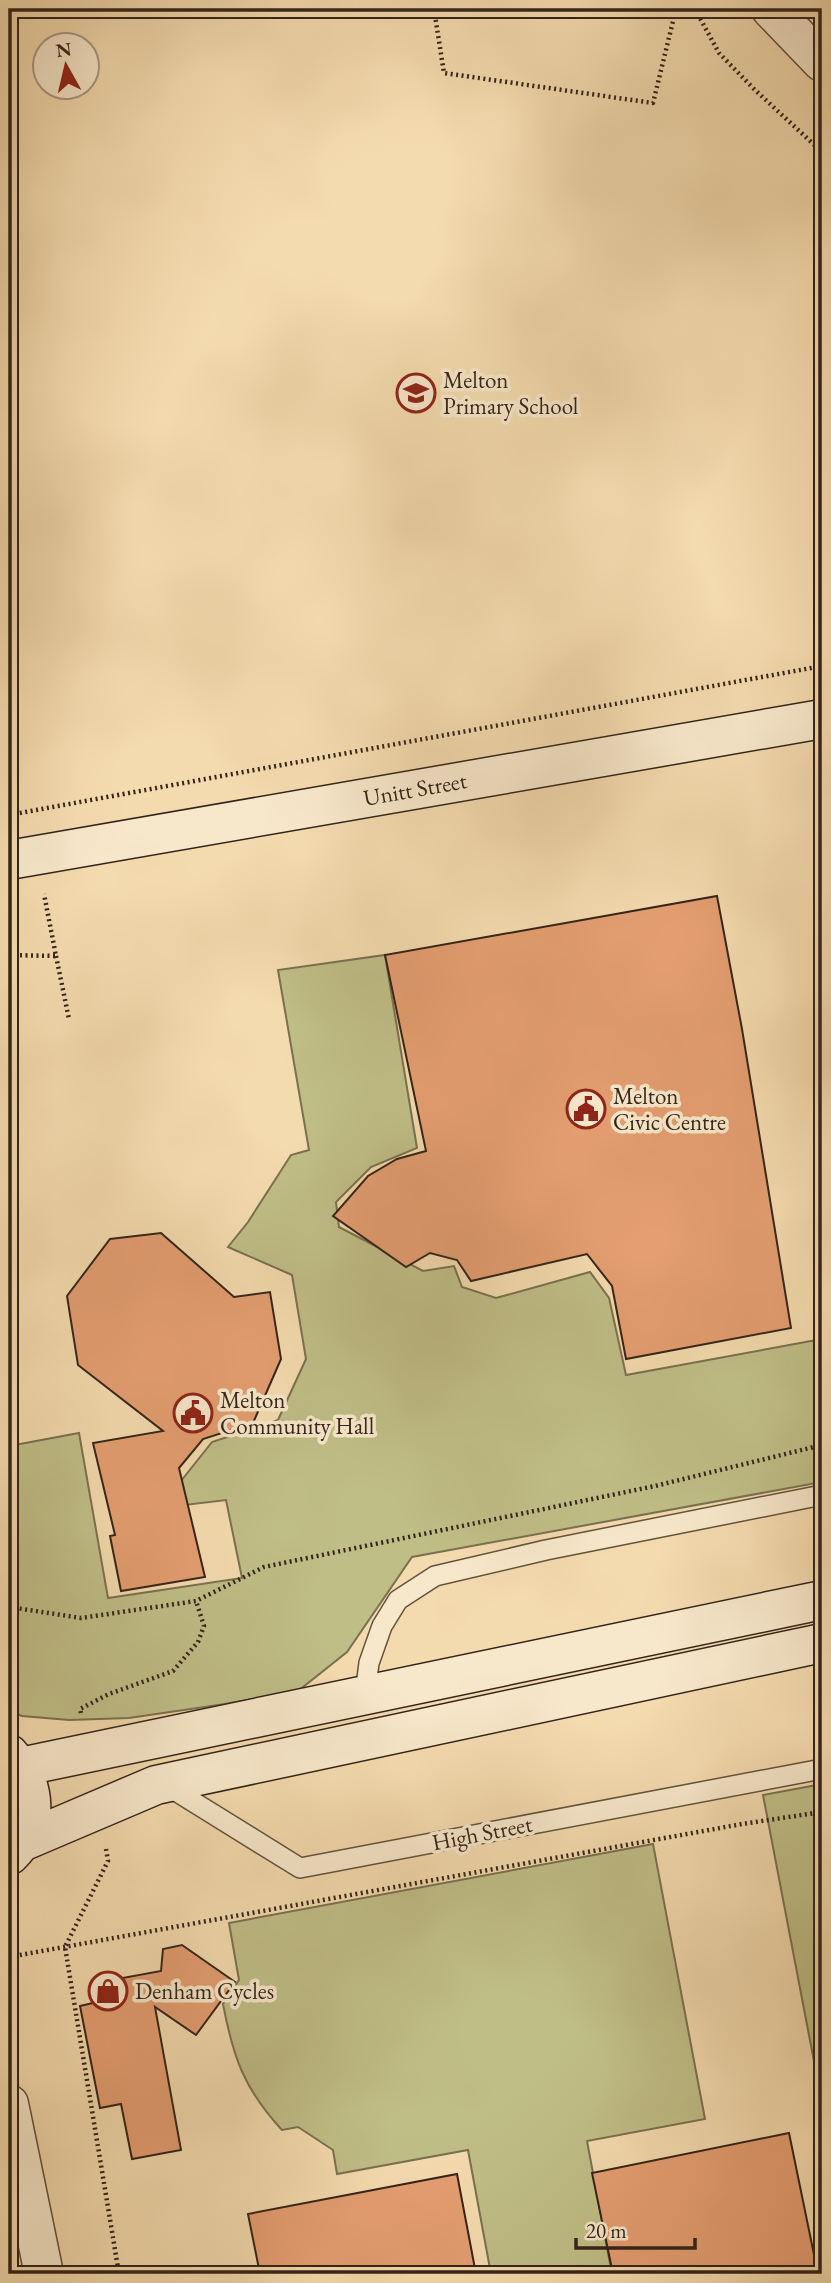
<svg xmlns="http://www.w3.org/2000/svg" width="831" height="2283" font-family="'EB Garamond',serif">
<rect width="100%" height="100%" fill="#f4dbaf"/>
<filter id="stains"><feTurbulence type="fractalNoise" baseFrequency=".00286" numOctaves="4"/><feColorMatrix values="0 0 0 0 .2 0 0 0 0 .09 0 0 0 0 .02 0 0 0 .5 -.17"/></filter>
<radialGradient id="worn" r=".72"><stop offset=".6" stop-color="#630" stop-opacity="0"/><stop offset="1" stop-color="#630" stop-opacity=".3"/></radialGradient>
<g fill="#c0be87" stroke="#7a7150" stroke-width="2">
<path d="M385,955L417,1148L371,1167L336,1202L339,1227L423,1271L454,1266L462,1287L496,1298L590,1272L609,1298L626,1375L822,1339V1482L412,1557L347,1652L298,1691L225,1704L129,1718L69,1720L22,1716L9,1711V1446L79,1433L108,1598L242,1578L226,1500L185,1505L181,1481L212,1442L278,1420L306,1359L292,1275L228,1247L248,1222L291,1155L309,1150L278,970Z"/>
<path d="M822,1784V2103L763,1795Z"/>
<path d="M653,1844L705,2119L587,2141L612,2274H491L468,2150L337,2174L333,2150L298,2127L282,2130C244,2089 233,2057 223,2004L239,1980L229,1923Z"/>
</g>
<g fill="#e49e71" stroke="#342419" stroke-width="2">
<path d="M717,896L742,1029L791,1328L626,1359L612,1286L587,1254L471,1281L457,1260L430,1253L406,1267L333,1216L368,1176L397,1159L426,1151L385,955Z"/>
<path d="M161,1233L234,1297L270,1292L281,1359L253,1423L203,1439L179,1468L205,1577L121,1591L110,1536L115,1535L93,1443L163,1431L78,1365L67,1296L110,1239Z"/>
<path d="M182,1945L235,1982L196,2035L155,2007L181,2150L132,2159L121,2104L100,2108L80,2006L93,2003L90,1984L161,1971L163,1949Z"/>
<path d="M789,2133L818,2274H613L592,2173Z"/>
<path d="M457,2174L476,2274H260L248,2214Z"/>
</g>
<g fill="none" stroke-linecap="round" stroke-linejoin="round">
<defs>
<g id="lane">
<path d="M365,1694L369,1663L382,1626L398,1600L435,1576L546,1550L822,1495"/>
<path d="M166,1785L300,1868L822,1769"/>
</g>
<g id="street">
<path d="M771,9L822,62"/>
<path d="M9,2104L44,2274"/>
</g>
<g id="secondary">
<path d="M9,860L822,719"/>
<path d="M9,1754C36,1784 41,1824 10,1855"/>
<path d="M20,1767L822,1600"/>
<path d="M22,1842L156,1785L822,1643"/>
</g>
</defs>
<use href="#lane" stroke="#64523e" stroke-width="22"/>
<use href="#street" stroke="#64523e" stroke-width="41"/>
<use href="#secondary" stroke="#342419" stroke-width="41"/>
<g stroke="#342419" stroke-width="4.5" stroke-dasharray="2 3.5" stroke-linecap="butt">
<path d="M434,9L444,73L653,103L676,9"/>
<path d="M695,9L719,53L755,90L822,152"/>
<path d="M9,815L822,666"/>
<path d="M9,955L56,956L44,894"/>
<path d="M56,956L69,1019"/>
<path d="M9,1588L16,1608"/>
<path d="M9,1610L16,1608L81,1618L196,1601L264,1567L655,1486L822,1445"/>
<path d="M81,1713L80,1709L109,1694L173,1671L198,1642L204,1626L196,1601"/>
<path d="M106,1849L108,1861L65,1947L119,2274"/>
<path d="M9,1957L742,1824L822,1812"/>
</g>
<use href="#lane" stroke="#f8e8cb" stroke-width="19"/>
<use href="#street" stroke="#f8e8cb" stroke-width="38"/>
<use href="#secondary" stroke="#f8e8cb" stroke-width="38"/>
</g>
<defs>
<symbol id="school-ring" viewBox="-11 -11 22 22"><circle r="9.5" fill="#f8e8cb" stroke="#8f2418" stroke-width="1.5"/><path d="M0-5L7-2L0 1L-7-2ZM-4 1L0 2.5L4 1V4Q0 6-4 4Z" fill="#8f2418"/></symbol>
<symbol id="civic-ring" viewBox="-11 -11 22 22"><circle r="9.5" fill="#f8e8cb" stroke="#8f2418" stroke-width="1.5"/><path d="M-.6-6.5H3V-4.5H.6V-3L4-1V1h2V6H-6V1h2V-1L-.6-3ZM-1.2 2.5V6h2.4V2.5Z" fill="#8f2418"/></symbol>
<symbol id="shop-ring" viewBox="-11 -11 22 22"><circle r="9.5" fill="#f8e8cb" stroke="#8f2418" stroke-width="1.5"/><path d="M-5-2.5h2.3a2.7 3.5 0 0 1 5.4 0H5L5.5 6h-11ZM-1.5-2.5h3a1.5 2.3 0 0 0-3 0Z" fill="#8f2418"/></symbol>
</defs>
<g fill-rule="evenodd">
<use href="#school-ring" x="394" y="371" width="44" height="44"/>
<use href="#civic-ring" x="564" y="1087" width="44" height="44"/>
<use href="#civic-ring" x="171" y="1391" width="44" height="44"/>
<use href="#shop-ring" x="86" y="1969" width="44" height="44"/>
</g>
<g text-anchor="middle" stroke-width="7" stroke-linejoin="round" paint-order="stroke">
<g font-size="23" fill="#342419" stroke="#f8e8cb" text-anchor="start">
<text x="443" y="388">Melton<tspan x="443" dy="26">Primary School</tspan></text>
<text x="613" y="1104">Melton<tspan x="613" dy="26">Civic Centre</tspan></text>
<text x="220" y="1408">Melton<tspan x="220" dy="26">Community Hall</tspan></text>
<text x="135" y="1999">Denham Cycles</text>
</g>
<g font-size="23" fill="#342419" stroke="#f8e8cb">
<text transform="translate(415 789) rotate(-10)" y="8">Unitt Street</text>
<text transform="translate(482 1833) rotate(-11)" y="8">High Street</text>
</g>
</g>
<rect width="831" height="2283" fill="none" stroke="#f4dbaf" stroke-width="35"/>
<rect x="10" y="10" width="810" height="2262" fill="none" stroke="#342419" stroke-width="3.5"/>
<rect x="18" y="18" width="796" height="2248" fill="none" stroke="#342419" stroke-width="2"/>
<g transform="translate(66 66) rotate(352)"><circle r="33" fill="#f8e8cb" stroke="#aa9a84" stroke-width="2"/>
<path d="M0-5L12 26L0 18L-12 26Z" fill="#8f2418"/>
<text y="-10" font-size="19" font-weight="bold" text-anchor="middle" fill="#342419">N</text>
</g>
<path d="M576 2238v10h119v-10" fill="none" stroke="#342419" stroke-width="3.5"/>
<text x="586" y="2238" font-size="21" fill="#342419" stroke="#f8e8cb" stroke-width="5" paint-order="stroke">20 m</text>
<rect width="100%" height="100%" filter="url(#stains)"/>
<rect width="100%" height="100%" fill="url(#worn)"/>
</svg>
